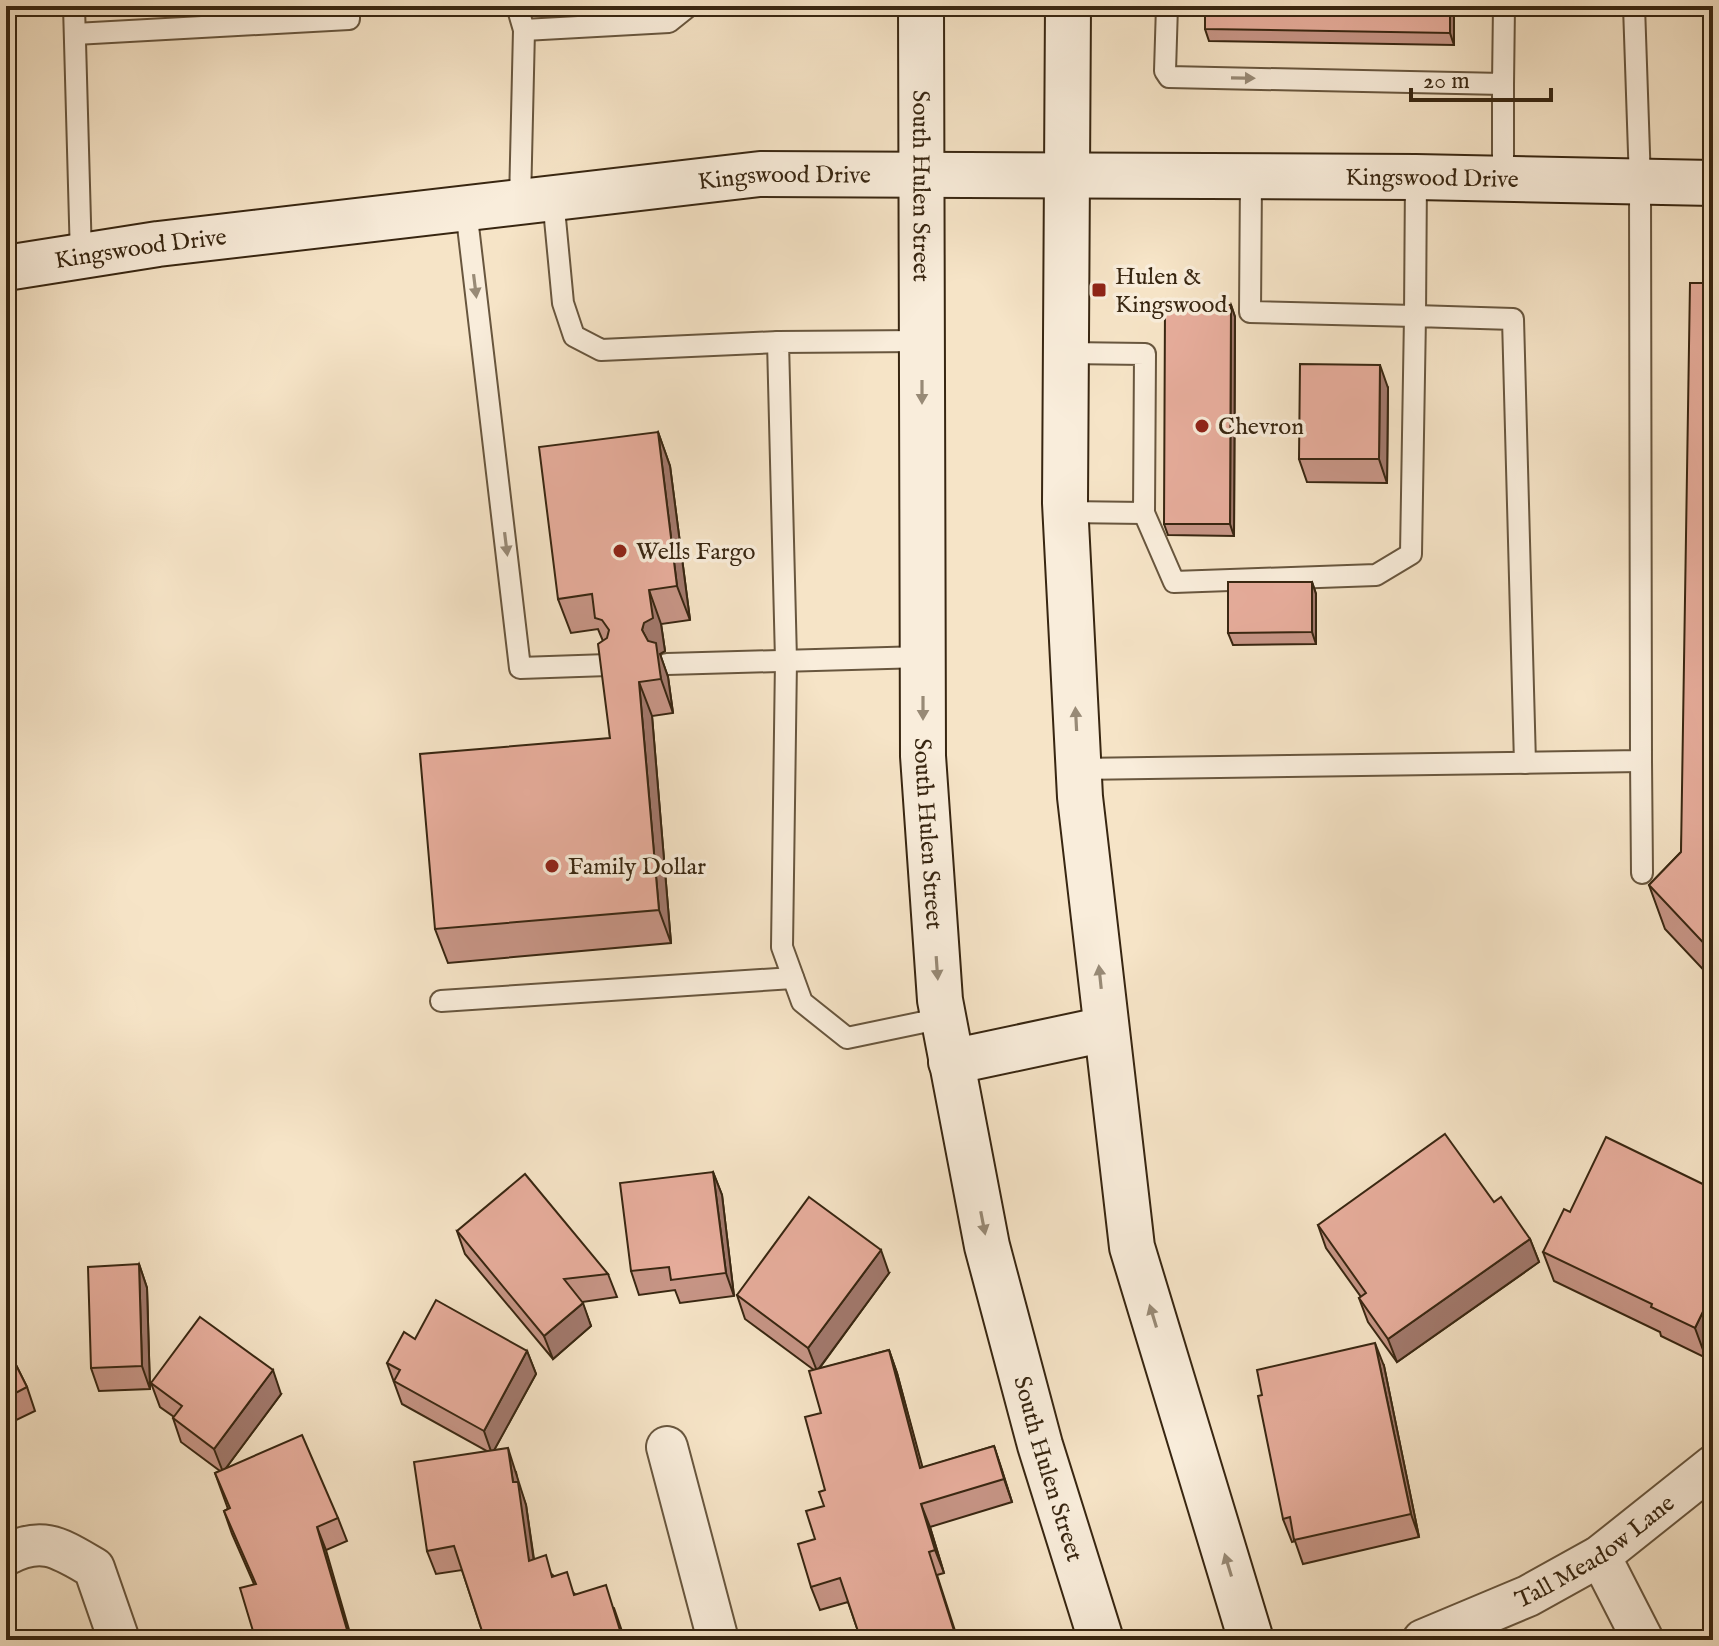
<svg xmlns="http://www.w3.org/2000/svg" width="1719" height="1646" font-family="'IM FELL English',serif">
<rect width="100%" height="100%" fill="#f6e4c7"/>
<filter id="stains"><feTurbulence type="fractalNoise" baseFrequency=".0025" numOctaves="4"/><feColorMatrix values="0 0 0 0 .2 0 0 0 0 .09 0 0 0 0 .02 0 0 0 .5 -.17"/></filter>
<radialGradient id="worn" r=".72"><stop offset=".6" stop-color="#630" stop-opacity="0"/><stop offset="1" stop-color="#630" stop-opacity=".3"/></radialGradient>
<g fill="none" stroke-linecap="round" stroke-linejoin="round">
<defs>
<g id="lane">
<path d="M74,6L81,257"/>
<path d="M517,6L524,30L520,202"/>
<path d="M1167,6L1165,71L1169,77L1503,84L1504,6"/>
<path d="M524,30L669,22L689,6"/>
<path d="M75,34L349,19V6"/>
<path d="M1503,84V179"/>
<path d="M1251,178L1250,312L1415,316L1416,177"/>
<path d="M553,198L563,303L574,336L601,350L778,342"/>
<path d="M466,209L520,668L608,665"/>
<path d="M922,341L778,342L786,660L782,947L802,1002L847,1038L943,1018"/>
<path d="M1066,512L1144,513L1145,354L1067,353"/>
<path d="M1144,513L1174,582L1376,575L1411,554L1415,316L1513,319L1525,763"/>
<path d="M667,664L923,657"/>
<path d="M1641,761L1642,873"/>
<path d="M1078,769L1641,761L1640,182L1634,6"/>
<path d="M441,1001L793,978"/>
</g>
<g id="street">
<path d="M667,1447L718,1640"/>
<path d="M6,1555C43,1535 61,1549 94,1568L119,1640"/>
<path d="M1600,1556L1643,1640"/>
<path id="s1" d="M1423,1640L1528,1596L1600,1556L1713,1466"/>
</g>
<g id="secondary">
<path id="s2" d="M921,6L923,756L940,1000L987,1246L1040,1445L1101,1640"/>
<path d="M1068,6L1065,503L1080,797L1132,1247L1251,1640"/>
<path id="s3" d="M6,268L158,244L760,174L1416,177L1713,183"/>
<path d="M951,1062L1106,1029"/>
</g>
</defs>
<use href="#lane" stroke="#68563e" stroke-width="24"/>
<use href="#street" stroke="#68563e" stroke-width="44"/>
<use href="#secondary" stroke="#382611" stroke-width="48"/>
<use href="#lane" stroke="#f9eddb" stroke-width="20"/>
<use href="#street" stroke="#f9eddb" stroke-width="40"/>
<use href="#secondary" stroke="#f9eddb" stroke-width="44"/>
</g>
<g fill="#c79586" stroke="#382611" stroke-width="2">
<path d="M1205,6H1454V45L1209,41L1205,29Z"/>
<path d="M1713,283V980L1665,929L1649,885L1681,852Z"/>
<path d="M1231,305L1235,317L1234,536L1168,535L1164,524Z"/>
<path d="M1388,388L1387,483L1307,482L1299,459Z"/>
<path d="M658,432L670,466L690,620L661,624L665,651L660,654L668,677L673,713L652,716L671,943L448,963L435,929L610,738L603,641L598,629L571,633L558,599Z"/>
<path d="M1312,582L1316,594V644L1233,645L1228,633Z"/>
<path d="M713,1172L722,1195L734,1296L680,1303L675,1290L639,1295L631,1271Z"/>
<path d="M1713,1189V1343L1706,1358L1661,1336L1660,1332L1554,1281L1543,1252Z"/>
<path d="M1494,1202L1530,1239L1539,1262L1397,1362L1368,1322L1359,1298L1361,1297L1326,1248L1318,1225Z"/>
<path d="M457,1231L608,1274L617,1297L582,1302L591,1326L553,1359L465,1254Z"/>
<path d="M139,1264L147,1288L150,1389L99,1391L91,1368Z"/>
<path d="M889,1273L819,1369L889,1350L897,1373L922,1468L994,1446L1012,1502L930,1527L944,1573L937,1575L958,1640H861L848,1602L820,1610L811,1587L815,1539L824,1506L825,1490L821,1413L814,1370L745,1319L737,1295Z"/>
<path d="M415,1339L527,1351L536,1374L494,1450L516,1472L518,1483L526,1505L534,1559L575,1594L614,1608L625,1640H485L462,1570L436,1574L427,1551L487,1451L402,1404L387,1363Z"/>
<path d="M6,1345L27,1387L35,1411L6,1425Z"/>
<path d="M1384,1366L1419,1537L1303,1564L1295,1541L1292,1542L1283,1519Z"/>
<path d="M151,1383L281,1394L226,1468L338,1518L347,1541L326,1550L253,1631L254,1584L232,1534L224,1511L228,1509L215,1473L220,1471L181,1442L173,1418L174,1417L160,1407Z"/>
</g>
<g fill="#a2796d" stroke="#382611" stroke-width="2">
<path d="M1450,6H1454V45L1450,33Z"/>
<path d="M1231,305L1235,317L1234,536L1230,524Z"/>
<path d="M1380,365L1388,388L1387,483L1379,459Z"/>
<path d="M658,432L670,466L690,620L677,586Z"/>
<path d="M1312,582L1316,594V644L1312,632Z"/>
<path d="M649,590L661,624L665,651L660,654L668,677L673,713L661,679L656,657L642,630Z"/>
<path d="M639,682L652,716L671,943L659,910Z"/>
<path d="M713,1172L722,1195L734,1296L726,1273Z"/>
<path d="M1530,1239L1539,1262L1397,1362L1388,1339Z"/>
<path d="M881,1250L889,1273L817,1371L808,1348Z"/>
<path d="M139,1264L147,1288L150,1389L142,1366Z"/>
<path d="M1713,1291V1343L1706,1358L1695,1328Z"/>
<path d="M583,1303L591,1326L553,1359L544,1336Z"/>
<path d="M1375,1343L1384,1366L1419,1537L1411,1514Z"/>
<path d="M889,1350L897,1373L929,1491L920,1468Z"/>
<path d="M527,1351L536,1374L492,1454L484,1431Z"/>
<path d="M273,1370L281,1394L223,1472L214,1449Z"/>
<path d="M994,1446L1002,1470L1012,1502L1004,1479Z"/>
<path d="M508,1448L526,1505L537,1584L529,1561L513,1482Z"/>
<path d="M921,1504L930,1527L944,1573L935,1550Z"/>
<path d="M317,1527L326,1550L352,1640H350Z"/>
</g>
<g fill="#e7ad9c" stroke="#382611" stroke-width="2">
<path d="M1205,6H1450V33L1205,29Z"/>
<path d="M1690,283H1713V953L1649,885L1681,852Z"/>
<path d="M1165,305H1231L1230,524H1164Z"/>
<path d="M1300,364L1380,365L1379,459H1299Z"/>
<path d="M658,432L677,586L649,590L653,618L644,623L642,630L648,641L656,643L661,679L639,682L659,910L435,929L420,754L610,738L598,644L607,638L609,630L602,620L595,618L592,594L558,599L539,447Z"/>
<path d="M1228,582H1312V632L1228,633Z"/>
<path d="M1445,1134L1494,1202L1501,1197L1530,1239L1388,1339L1359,1298L1366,1293L1318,1225Z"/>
<path d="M1606,1137L1713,1189V1291L1695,1328L1651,1307L1652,1304L1543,1252L1564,1209L1570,1212Z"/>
<path d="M713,1172L726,1273L671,1280L669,1267L631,1271L620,1183Z"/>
<path d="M525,1174L608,1274L564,1279L583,1303L544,1336L457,1231Z"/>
<path d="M809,1197L881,1250L808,1348L737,1295Z"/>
<path d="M139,1264L142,1366L91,1368L88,1267Z"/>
<path d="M436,1300L527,1351L484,1431L394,1381L400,1370L387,1363L404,1332L415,1339Z"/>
<path d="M200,1317L273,1370L214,1449L173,1418L182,1406L151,1383Z"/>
<path d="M1375,1343L1411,1514L1294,1540L1290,1517L1283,1519L1258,1396L1262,1395L1257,1370Z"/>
<path d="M6,1345L27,1387L6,1398Z"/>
<path d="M889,1350L920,1468L994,1446L1004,1479L921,1504L935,1550L929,1552L957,1640H861L840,1578L811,1587L798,1544L815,1539L806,1511L824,1506L819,1492L825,1490L805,1417L821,1413L809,1371Z"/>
<path d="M302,1435L338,1518L317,1527L350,1640H227V1639L253,1631L240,1588L256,1584L224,1511L230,1508L215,1473Z"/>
<path d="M508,1448L513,1482H518L529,1561L546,1555L552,1577L567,1572L574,1595L606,1585L623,1640H485L454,1546L427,1551L414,1462Z"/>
</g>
<defs><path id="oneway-solid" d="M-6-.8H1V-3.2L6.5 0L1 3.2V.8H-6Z" transform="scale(2)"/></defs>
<g fill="#988a76">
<use href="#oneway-solid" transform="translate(1243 78) rotate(1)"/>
<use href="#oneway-solid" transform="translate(475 286) rotate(83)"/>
<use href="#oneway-solid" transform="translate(922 392) rotate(90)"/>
<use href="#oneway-solid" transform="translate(506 544) rotate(83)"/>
<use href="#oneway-solid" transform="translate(923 708) rotate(90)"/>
<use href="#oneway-solid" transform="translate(1076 719) rotate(-93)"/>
<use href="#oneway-solid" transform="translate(937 968) rotate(86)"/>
<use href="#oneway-solid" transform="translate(1100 977) rotate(-96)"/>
<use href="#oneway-solid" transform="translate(983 1223) rotate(79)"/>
<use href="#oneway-solid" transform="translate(1153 1316) rotate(-107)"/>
<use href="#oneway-solid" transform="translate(1228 1565) rotate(-107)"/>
</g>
<g fill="#8f2418" stroke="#f9eddb" stroke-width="3">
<rect x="1091" y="282" width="16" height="16" rx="4"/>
<circle cx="1202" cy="426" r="8"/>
<circle cx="620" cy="551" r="8"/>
<circle cx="552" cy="866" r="8"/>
</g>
<g text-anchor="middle" stroke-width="7" stroke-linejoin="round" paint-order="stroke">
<g font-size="24" fill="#382611" stroke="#f9eddb">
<text dy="8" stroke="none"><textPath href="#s3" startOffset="1432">Kingswood Drive</textPath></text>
<text dy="8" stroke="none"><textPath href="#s3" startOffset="784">Kingswood Drive</textPath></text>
<text dy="8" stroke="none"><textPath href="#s2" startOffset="180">South Hulen Street</textPath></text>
<text dy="8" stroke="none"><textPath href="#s3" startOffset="136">Kingswood Drive</textPath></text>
<text dy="8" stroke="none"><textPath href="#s2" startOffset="828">South Hulen Street</textPath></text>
<text dy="8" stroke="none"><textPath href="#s2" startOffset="1476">South Hulen Street</textPath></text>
<text dy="8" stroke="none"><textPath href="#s1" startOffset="194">Tall Meadow Lane</textPath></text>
</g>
<g font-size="24" fill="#382611" stroke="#f9eddb" text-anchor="start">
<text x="1115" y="284">Hulen &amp;<tspan x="1115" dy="28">Kingswood</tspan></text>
<text x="1218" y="434">Chevron</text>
<text x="636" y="559">Wells Fargo</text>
<text x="568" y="874">Family Dollar</text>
</g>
</g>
<rect width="1719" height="1646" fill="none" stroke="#f6e4c7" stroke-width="32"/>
<rect x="8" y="8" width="1703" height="1630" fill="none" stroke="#382611" stroke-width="4"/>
<rect x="16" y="16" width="1687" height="1614" fill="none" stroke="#382611" stroke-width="2"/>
<path d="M1411 88v12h140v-12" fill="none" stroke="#382611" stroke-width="4"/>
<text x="1423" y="88" font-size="24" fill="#382611" stroke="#f9eddb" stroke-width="6" paint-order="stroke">20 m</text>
<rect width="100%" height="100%" filter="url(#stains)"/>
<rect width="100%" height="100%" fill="url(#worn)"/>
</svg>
